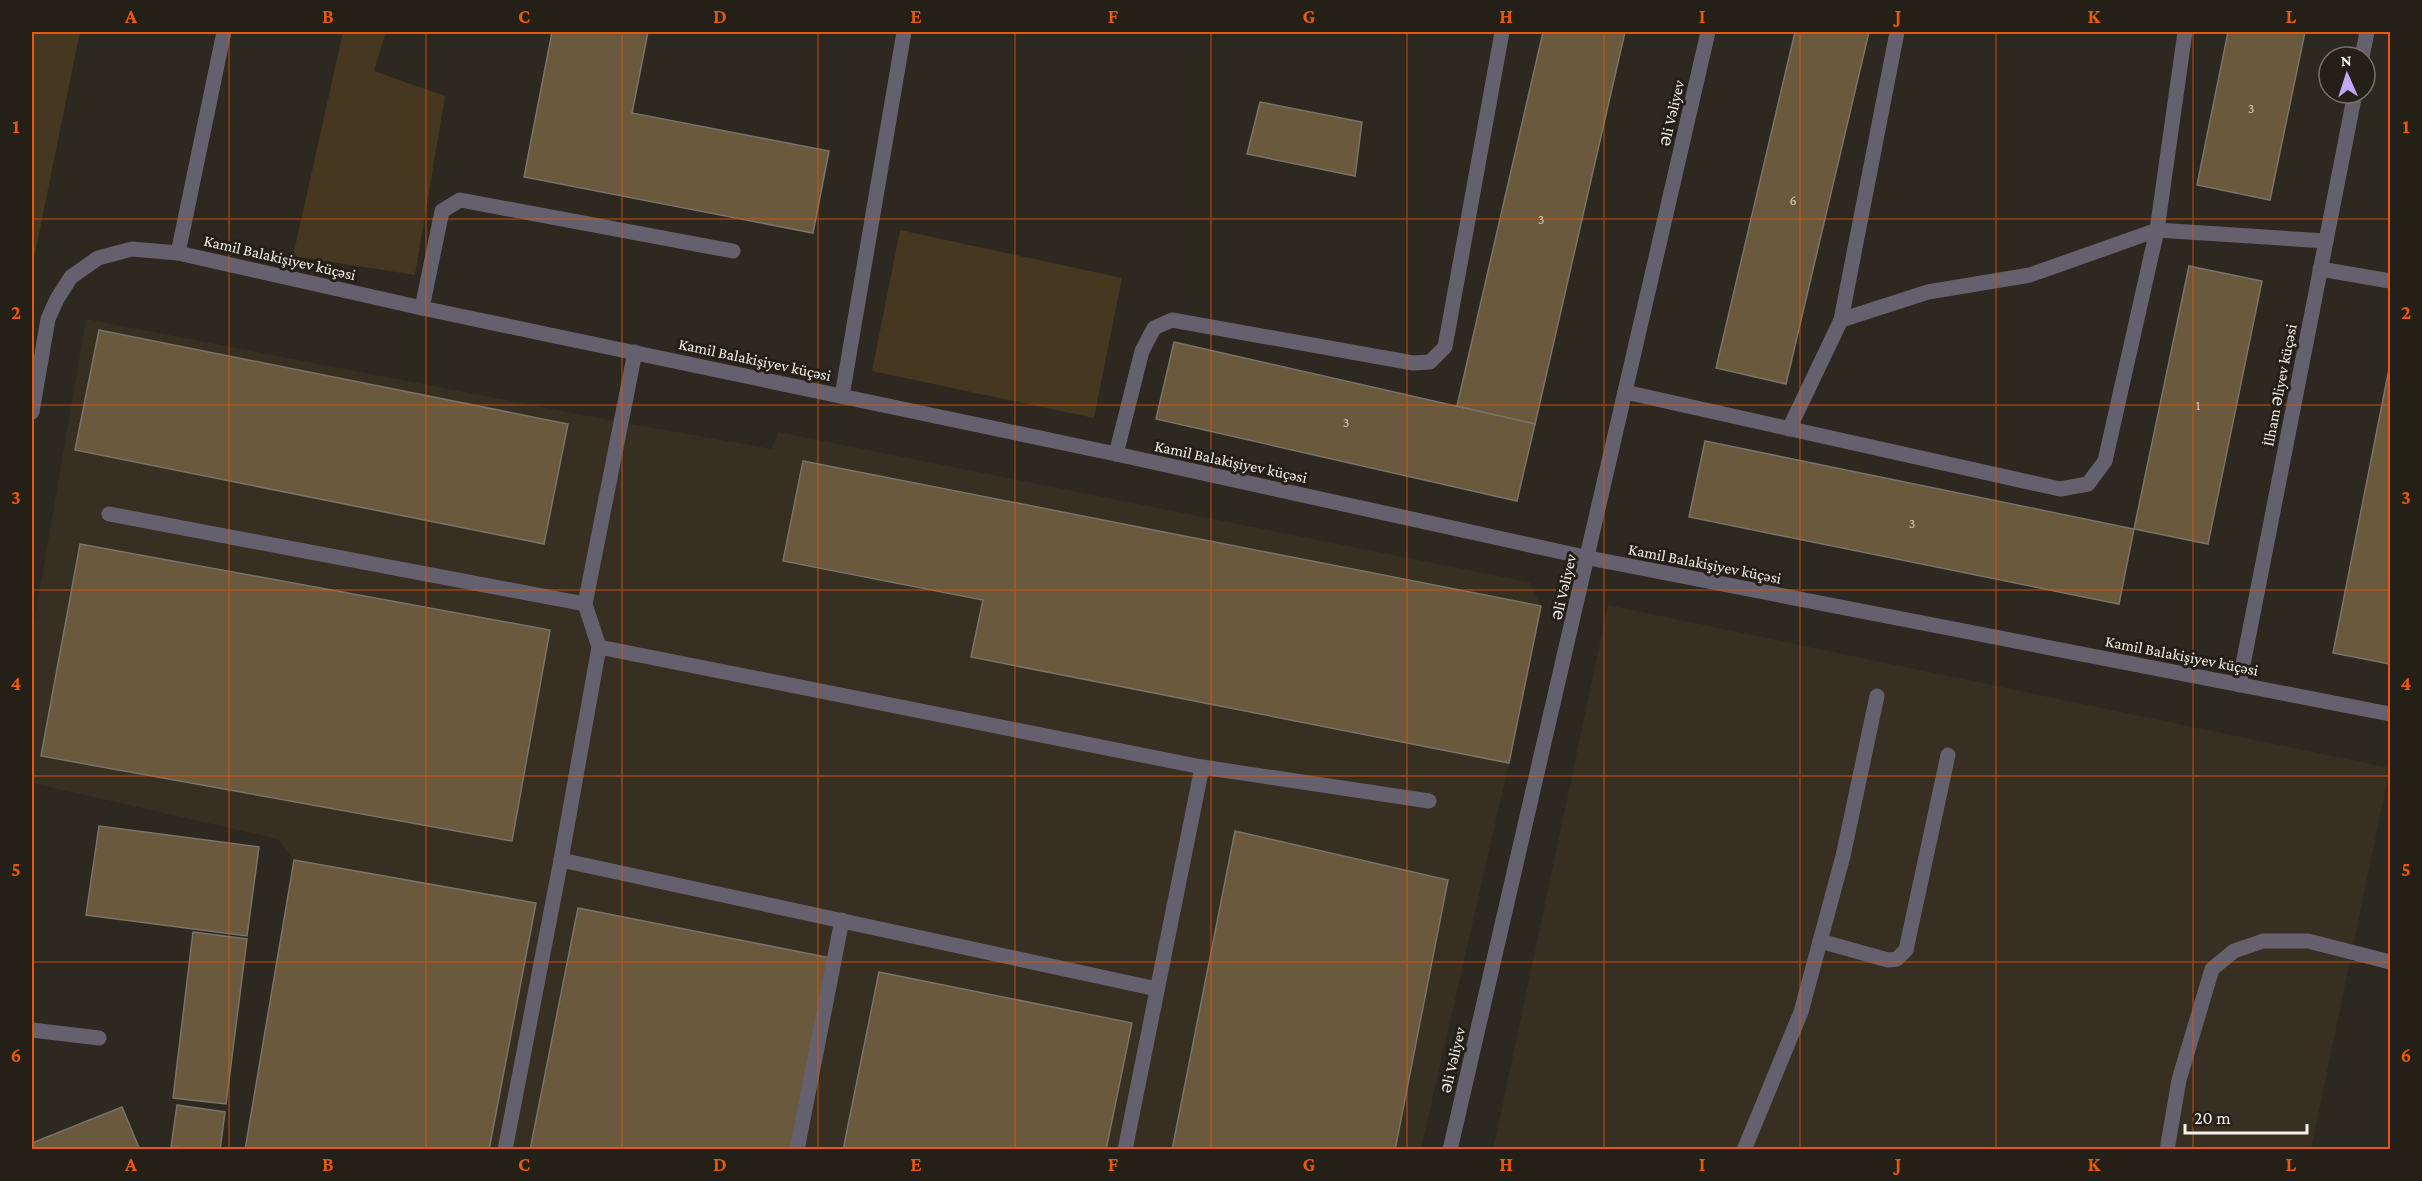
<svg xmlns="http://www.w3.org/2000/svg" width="2422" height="1181" font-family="'Crimson Pro',serif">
<rect width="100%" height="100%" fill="#2d2820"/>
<g fill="#372f21">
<path d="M86,319L620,422L772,449L778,432L1529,582L1541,606L1509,763L1421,1149H245L294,860L278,839L32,783V635Z"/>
<path d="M1608,605L2390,768L2311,1149L1493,1150Z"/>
</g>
<g fill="#453720">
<path d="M32,32H80L32,268Z"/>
<path d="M343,32H386L374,71L445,96L415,275L293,256Z"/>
<path d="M900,230L1122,278L1094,418L872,371Z"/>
</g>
<g fill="#6a593c" stroke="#797369" stroke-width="1.5">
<path d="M552,32H648L632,113L829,151L813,233L524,177Z"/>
<path d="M1543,32H1625L1535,424L1457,406Z"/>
<path d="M1795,32H1869L1786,384L1716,368Z"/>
<path d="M2228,32H2305L2270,200L2197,185Z"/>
<path d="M1260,102L1362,122L1355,176L1247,154Z"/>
<path d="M2189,266L2262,281L2208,544L2134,529Z"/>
<path d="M99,330L568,424L544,544L75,450Z"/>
<path d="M1174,342L1535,424L1517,501L1156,419Z"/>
<path d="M2390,364V664L2333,653Z"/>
<path d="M1705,441L2134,529L2119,604L1689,517Z"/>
<path d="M803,461L1541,606L1509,763L971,657L983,600L783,561Z"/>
<path d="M80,544L550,630L512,841L41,756Z"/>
<path d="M99,826L259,847L247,936L86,915Z"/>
<path d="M1235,831L1448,880L1395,1150H1172Z"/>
<path d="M294,860L536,903L489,1150H245Z"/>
<path d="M578,908L831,958L793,1150H530Z"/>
<path d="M193,932L247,939L226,1104L173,1098Z"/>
<path d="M879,972L1132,1023L1106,1150H843Z"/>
<path d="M177,1105L225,1112L220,1150L171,1147Z"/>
<path d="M122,1107L140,1150H32V1143Z"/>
</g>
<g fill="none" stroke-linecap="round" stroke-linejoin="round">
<g stroke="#64606d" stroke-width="15">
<path d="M178,253L224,32"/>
<path d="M2320,269L2390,281"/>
<path d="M422,308L442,211L460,200L733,251"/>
<path d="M1841,320L1897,32"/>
<path d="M635,352L585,604L599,647L561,860L1157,989"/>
<path d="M1625,392L2060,489L2088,484L2105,461L2157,230L2185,32"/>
<path d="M842,396L904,32"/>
<path d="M1789,429L1841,320L1928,292L2030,275L2157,230L2326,241"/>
<path d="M1116,454L1142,351L1154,328L1172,320L1413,363L1430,362L1445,347L1502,32"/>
<path d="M109,514L585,604"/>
<path d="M599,647L1202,767L1429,801"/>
<path d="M1820,941L1888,960L1897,959L1906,950L1948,755"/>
<path d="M32,1030L99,1038"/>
<path d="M505,1150L561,860"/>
<path d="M797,1150L842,920"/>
<path d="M1125,1150L1202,767"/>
<path d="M1744,1150L1801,1012L1843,856L1877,696"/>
<path d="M2167,1150L2179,1080L2212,969L2234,951L2263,941H2308L2390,962"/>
</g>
<g stroke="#64606d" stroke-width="15">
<path d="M2362,57L2367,32"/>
<path d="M32,412L48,319L57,299L71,277L98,258L132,249L178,253L422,308L1116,454L1589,558L2390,714"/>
<path d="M2239,685L2355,93"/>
<path d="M1450,1150C1537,777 1622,404 1708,32"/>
</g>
</g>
<path fill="none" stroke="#e8590c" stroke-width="1.5" stroke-opacity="0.55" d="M229,32V1150M426,32V1150M622,32V1150M818,32V1150M1015,32V1150M1211,32V1150M1407,32V1150M1604,32V1150M1800,32V1150M1996,32V1150M2193,32V1150M32,219H2390M32,405H2390M32,590H2390M32,776H2390M32,962H2390"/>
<g text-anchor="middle" stroke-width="6" stroke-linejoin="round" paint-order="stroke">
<g font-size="14" fill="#d1cabe">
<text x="2251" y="113">3</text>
<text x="1793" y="205">6</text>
<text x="1541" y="224">3</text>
<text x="2198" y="410">1</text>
<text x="1346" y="427">3</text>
<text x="1912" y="528">3</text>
</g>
<g font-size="16" fill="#f3f0ea" stroke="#241f17">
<text transform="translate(1671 113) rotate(-77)" y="6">Əli Vəliyev</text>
<text transform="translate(280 257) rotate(13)" y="6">Kamil Balakişiyev küçəsi</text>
<text transform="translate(755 359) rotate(12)" y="6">Kamil Balakişiyev küçəsi</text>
<text transform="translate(2279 385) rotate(-79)" y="6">İlham Əliyev küçəsi</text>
<text transform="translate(1231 461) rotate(12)" y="6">Kamil Balakişiyev küçəsi</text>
<text transform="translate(1705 563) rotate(11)" y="6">Kamil Balakişiyev küçəsi</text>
<text transform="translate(1563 587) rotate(-77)" y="6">Əli Vəliyev</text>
<text transform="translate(2182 655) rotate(11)" y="6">Kamil Balakişiyev küçəsi</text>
<text transform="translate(1452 1060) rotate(-77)" y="6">Əli Vəliyev</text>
</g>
</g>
<rect width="2422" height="1181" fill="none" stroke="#241f17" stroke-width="66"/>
<g transform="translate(2347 75) rotate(357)"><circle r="28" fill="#241f17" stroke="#77736b" stroke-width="1.5"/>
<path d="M0-4.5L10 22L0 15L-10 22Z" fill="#c2a8f2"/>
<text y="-9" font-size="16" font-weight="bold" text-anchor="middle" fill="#f3f0ea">N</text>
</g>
<path d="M2185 1124v9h122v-9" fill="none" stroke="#f3f0ea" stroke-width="3"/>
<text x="2194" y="1124" font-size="18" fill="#f3f0ea" stroke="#241f17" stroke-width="4.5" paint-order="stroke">20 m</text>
<rect x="33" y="33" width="2356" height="1115" fill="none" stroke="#e8590c" stroke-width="2"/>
<g font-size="20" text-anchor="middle" font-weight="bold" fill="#e8590c">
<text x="131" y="23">A</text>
<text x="328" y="23">B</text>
<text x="524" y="23">C</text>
<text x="720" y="23">D</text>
<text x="916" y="23">E</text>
<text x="1113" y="23">F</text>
<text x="1309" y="23">G</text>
<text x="1506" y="23">H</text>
<text x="1702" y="23">I</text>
<text x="1898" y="23">J</text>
<text x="2094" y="23">K</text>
<text x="2291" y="23">L</text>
<text x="16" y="133">1</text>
<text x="2406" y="133">1</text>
<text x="16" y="319">2</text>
<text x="2406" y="319">2</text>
<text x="16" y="504">3</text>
<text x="2406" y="504">3</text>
<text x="16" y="690">4</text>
<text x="2406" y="690">4</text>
<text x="16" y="876">5</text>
<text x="2406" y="876">5</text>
<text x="16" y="1062">6</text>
<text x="2406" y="1062">6</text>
<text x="131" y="1171">A</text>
<text x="328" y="1171">B</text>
<text x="524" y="1171">C</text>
<text x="720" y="1171">D</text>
<text x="916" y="1171">E</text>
<text x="1113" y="1171">F</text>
<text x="1309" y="1171">G</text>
<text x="1506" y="1171">H</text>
<text x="1702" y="1171">I</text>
<text x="1898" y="1171">J</text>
<text x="2094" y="1171">K</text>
<text x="2291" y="1171">L</text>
</g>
</svg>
